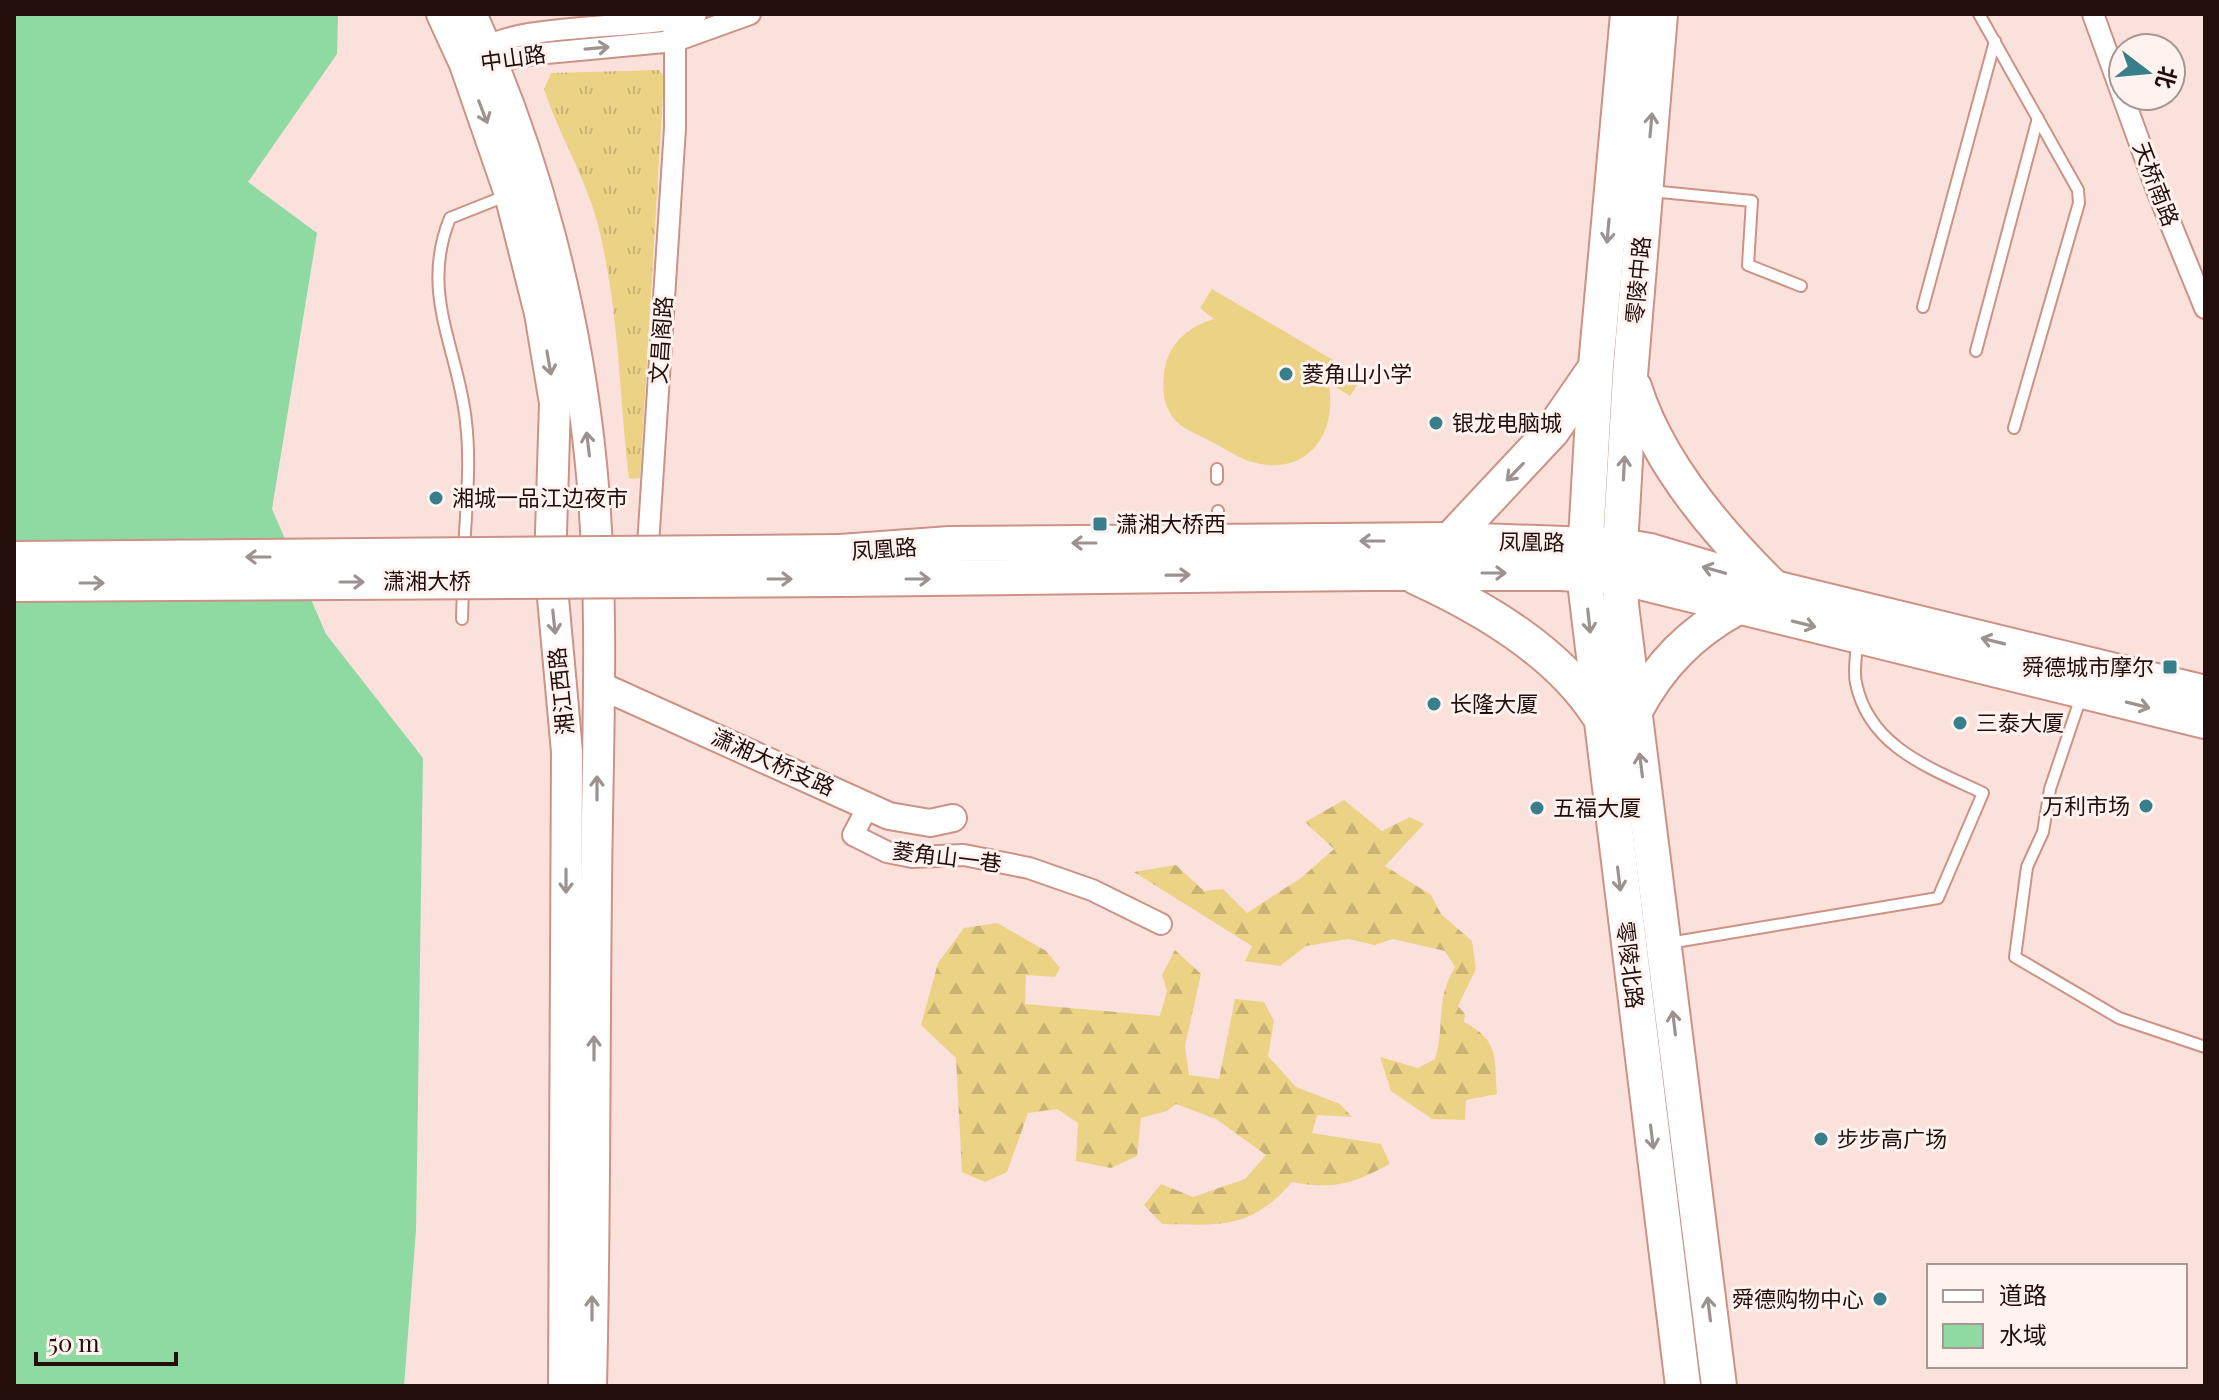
<svg xmlns="http://www.w3.org/2000/svg" width="2219" height="1400" font-family="'Playfair Display','Noto Sans SC',serif">
<defs>
<pattern id="grass-tufts" width="24" height="20" patternUnits="userSpaceOnUse" patternTransform="scale(2)"><rect width="24" height="20" fill="#ecd285"/><path d="M3 7l-1-3M5 7V3M7 7l1-3M15 17l-1-3M17 17v-4M19 17l1-3" fill="none" stroke="#cab372"/></pattern>
<pattern id="forest-firs" width="22" height="20" patternUnits="userSpaceOnUse" patternTransform="scale(2)"><rect width="22" height="20" fill="#ecd285"/><path d="M5 1l3.5 6h-7zM16 11l3.5 6h-7z" fill="#cab372"/></pattern>
</defs>
<rect width="100%" height="100%" fill="#fbe1dc"/>
<path fill="url(#grass-tufts)" d="M659,70L664,77L640,478L629,479C619,394 619,308 598,225C586,178 559,135 544,89L551,73Z"/>
<g fill="url(#forest-firs)">
<path d="M1344,800L1382,831L1410,817L1424,824L1385,866L1431,895L1441,914L1472,941L1476,969L1458,1006L1465,1014L1464,1022C1500,1041 1494,1058 1497,1094L1466,1100L1465,1120L1432,1119L1391,1091L1380,1057L1418,1068L1435,1059C1446,1022 1434,1003 1455,967L1445,951L1393,939L1375,945L1348,939L1306,946L1280,966L1245,961L1252,946L1134,872L1176,865L1204,891L1223,889L1247,913L1301,878L1334,849L1305,822Z"/>
<path d="M997,923L1046,951L1060,968L1055,977L1026,975L1025,1004L1160,1016L1167,991L1162,975L1175,950L1201,974L1185,1046L1189,1075L1219,1079L1235,999L1264,1002L1274,1021L1268,1056L1296,1087L1340,1104L1352,1117L1317,1115L1312,1133L1381,1144L1390,1164C1352,1184 1334,1190 1292,1182C1250,1230 1222,1225 1162,1224L1144,1205L1161,1184L1193,1197L1245,1179L1266,1155L1216,1119L1176,1104L1167,1111L1141,1118L1137,1156L1111,1168L1076,1161L1078,1123L1057,1109L1028,1113L1007,1172L985,1182L962,1172L956,1058L921,1025L938,963L964,928Z"/>
</g>
<path fill="#ecd285" d="M1212,289L1362,377L1350,396L1328,382C1339,430 1310,476 1256,463C1241,460 1226,449 1212,442C1200,435 1184,430 1175,420C1162,405 1162,385 1165,367C1171,341 1190,326 1214,319L1200,308Z"/>
<path fill="#8edaa2" d="M14,14H338L337,54L248,182L317,233L272,509L326,634L423,758L416,1230L404,1386H14Z"/>
<g fill="none" stroke-linecap="round" stroke-linejoin="round">
<defs>
<g id="service">
<path d="M1979,14L2078,190L2079,203L2014,428"/>
<path d="M1651,191L1752,201L1748,265L1801,286"/>
<path d="M1923,307L1995,41"/>
<path d="M1976,351L2038,118"/>
<path d="M1217,469V479"/>
<path d="M1218,536V511"/>
<path d="M464,551C466,508 471,464 466,422C459,350 419,294 450,218L508,195"/>
<path d="M462,619L463,587"/>
<path d="M2081,697L2050,789L2043,832L2027,867L2015,957L2119,1018L2205,1047"/>
<path d="M1669,943L1938,898L1983,793C1930,768 1869,747 1856,683C1853,670 1857,653 1857,639"/>
</g>
<g id="minor">
<path d="M2093,14L2156,188L2205,308"/>
<path d="M478,53C514,21 642,31 696,14"/>
<path d="M481,63L536,54L675,41L750,14"/>
<path d="M647,561L675,128V41L671,14"/>
<path d="M868,806L853,835L887,852L912,857L964,855L1029,868L1092,890L1161,924"/>
</g>
<path id="tertiary" d="M597,684L889,816L930,823L953,818"/>
<g id="secondary">
<path d="M442,14L465,64L510,194L540,313L555,403L550,565L567,752L564,1386"/>
<path d="M471,14C535,154 576,311 591,464C605,605 597,749 596,890C594,1055 595,1221 591,1386"/>
</g>
<g id="primary">
<path d="M1628,14L1596,366L1584,574L1683,1386"/>
<path d="M1660,14L1630,375L1620,546L1621,605L1719,1386"/>
<path d="M1634,387C1657,461 1716,531 1771,585"/>
<path d="M1450,540L1552,431L1592,373"/>
<path d="M840,552L950,544L1450,540L1620,546L1650,551L1774,588L2205,693"/>
<path d="M1416,577C1484,608 1557,651 1598,714"/>
<path d="M840,579L1368,573H1561L1620,577L2205,721"/>
<path d="M1635,711C1659,665 1691,633 1736,608"/>
</g>
</defs>
<use href="#service" stroke="#cc9286" stroke-width="14"/>
<use href="#minor" stroke="#cc9286" stroke-width="24"/>
<use href="#tertiary" stroke="#cc9286" stroke-width="30"/>
<use href="#secondary" stroke="#cc9286" stroke-width="34"/>
<use href="#primary" stroke="#cc9286" stroke-width="38"/>
<use href="#service" stroke="#fff" stroke-width="10"/>
<use href="#minor" stroke="#fff" stroke-width="20"/>
<use href="#tertiary" stroke="#fff" stroke-width="26"/>
<use href="#secondary" stroke="#fff" stroke-width="30"/>
<use href="#primary" stroke="#fff" stroke-width="34"/>
<defs>
<g id="primary-bridge">
<path d="M14,559L840,552"/>
<path d="M14,584L840,579"/>
</g>
</defs>
<use href="#primary-bridge" stroke="#cc9286" stroke-width="38" stroke-linecap="butt"/>
<use href="#primary-bridge" stroke="#fff" stroke-width="34"/>
</g>
<defs><path id="oneway-shaft" d="M-6 0H5M1.5-3L5.5 0L1.5 3" fill="none" stroke-width="1.6" stroke-linecap="round" stroke-linejoin="round" transform="scale(2)"/></defs>
<g stroke="#9c9391">
<use href="#oneway-shaft" transform="translate(597 48) rotate(-5)"/>
<use href="#oneway-shaft" transform="translate(483 112) rotate(69)"/>
<use href="#oneway-shaft" transform="translate(1651 125) rotate(-85)"/>
<use href="#oneway-shaft" transform="translate(1608 231) rotate(95)"/>
<use href="#oneway-shaft" transform="translate(549 363) rotate(80)"/>
<use href="#oneway-shaft" transform="translate(588 444) rotate(-97)"/>
<use href="#oneway-shaft" transform="translate(1624 468) rotate(-87)"/>
<use href="#oneway-shaft" transform="translate(1515 472) rotate(134)"/>
<use href="#oneway-shaft" transform="translate(1372 541) rotate(180)"/>
<use href="#oneway-shaft" transform="translate(1084 543) rotate(180)"/>
<use href="#oneway-shaft" transform="translate(258 557) rotate(180)"/>
<use href="#oneway-shaft" transform="translate(1714 570) rotate(-164)"/>
<use href="#oneway-shaft" transform="translate(1494 573)"/>
<use href="#oneway-shaft" transform="translate(1178 575) rotate(-1)"/>
<use href="#oneway-shaft" transform="translate(780 579)"/>
<use href="#oneway-shaft" transform="translate(918 579)"/>
<use href="#oneway-shaft" transform="translate(352 582)"/>
<use href="#oneway-shaft" transform="translate(92 583)"/>
<use href="#oneway-shaft" transform="translate(1589 621) rotate(84)"/>
<use href="#oneway-shaft" transform="translate(554 622) rotate(84)"/>
<use href="#oneway-shaft" transform="translate(1804 624) rotate(14)"/>
<use href="#oneway-shaft" transform="translate(1993 641) rotate(-166)"/>
<use href="#oneway-shaft" transform="translate(2138 705) rotate(14)"/>
<use href="#oneway-shaft" transform="translate(1641 765) rotate(-97)"/>
<use href="#oneway-shaft" transform="translate(597 788) rotate(-90)"/>
<use href="#oneway-shaft" transform="translate(1619 879) rotate(83)"/>
<use href="#oneway-shaft" transform="translate(566 881) rotate(90)"/>
<use href="#oneway-shaft" transform="translate(1674 1023) rotate(-97)"/>
<use href="#oneway-shaft" transform="translate(594 1048) rotate(-90)"/>
<use href="#oneway-shaft" transform="translate(1652 1137) rotate(83)"/>
<use href="#oneway-shaft" transform="translate(592 1308) rotate(-90)"/>
<use href="#oneway-shaft" transform="translate(1709 1309) rotate(-97)"/>
</g>
<g fill="#387e8b" stroke="#fff2ef" stroke-width="3">
<circle cx="1286" cy="374" r="8"/>
<circle cx="1436" cy="423" r="8"/>
<circle cx="436" cy="498" r="8"/>
<rect x="1092" y="516" width="16" height="16" rx="4"/>
<rect x="2162" y="659" width="16" height="16" rx="4"/>
<circle cx="1434" cy="704" r="8"/>
<circle cx="1960" cy="723" r="8"/>
<circle cx="2146" cy="806" r="8"/>
<circle cx="1537" cy="808" r="8"/>
<circle cx="1821" cy="1139" r="8"/>
<circle cx="1880" cy="1299" r="8"/>
</g>
<g text-anchor="middle" stroke-width="6" stroke-linejoin="round" paint-order="stroke">
<g font-size="22" fill="#230e0a" stroke="#fff2ef">
<text transform="translate(513 58) rotate(-8)" y="8">中山路</text>
<text transform="translate(2156 184) rotate(69)" y="8">天桥南路</text>
<text transform="translate(1638 280) rotate(-85)" y="8">零陵中路</text>
<text transform="translate(661 340) rotate(-86)" y="8">文昌阁路</text>
<text transform="translate(1532 542) rotate(1)" y="8">凤凰路</text>
<text transform="translate(884 549) rotate(-4)" y="8">凤凰路</text>
<text x="427" y="589">潇湘大桥</text>
<text transform="translate(561 691) rotate(-96)" y="8">湘江西路</text>
<text transform="translate(773 762) rotate(24)" y="8">潇湘大桥支路</text>
<text transform="translate(947 857) rotate(7)" y="8">菱角山一巷</text>
<text transform="translate(1630 965) rotate(83)" y="8">零陵北路</text>
</g>
<g font-size="22" fill="#230e0a" stroke="#fff2ef" text-anchor="start">
<text x="1302" y="382">菱角山小学</text>
<text x="1452" y="431">银龙电脑城</text>
<text x="452" y="506">湘城一品江边夜市</text>
<text x="1116" y="532">潇湘大桥西</text>
<text x="2154" y="675" text-anchor="end">舜德城市摩尔</text>
<text x="1450" y="712">长隆大厦</text>
<text x="1976" y="731">三泰大厦</text>
<text x="2130" y="814" text-anchor="end">万利市场</text>
<text x="1553" y="816">五福大厦</text>
<text x="1837" y="1147">步步高广场</text>
<text x="1864" y="1307" text-anchor="end">舜德购物中心</text>
</g>
</g>
<rect width="2219" height="1400" fill="none" stroke="#230e0a" stroke-width="32"/>
<rect x="1927" y="1264" width="260" height="104" fill="#fff2ef" stroke="#a79793" stroke-width="2"/>
<rect x="1943" y="1290" width="40" height="12" fill="#ffffff" stroke="#a79793" stroke-width="2"/>
<text x="1999" y="1304" font-size="24" fill="#230e0a">道路</text>
<rect x="1943" y="1324" width="40" height="24" fill="#8edaa2" stroke="#a79793" stroke-width="2"/>
<text x="1999" y="1344" font-size="24" fill="#230e0a">水域</text>
<g transform="translate(2147 72) rotate(106)"><circle r="38" fill="#fff2ef" stroke="#a79793" stroke-width="2"/>
<path d="M0-6L14 30L0 20L-14 30Z" fill="#387e8b"/>
<text y="-12" font-size="22" font-weight="bold" text-anchor="middle" fill="#230e0a">北</text>
</g>
<path d="M36 1352v12h140v-12" fill="none" stroke="#230e0a" stroke-width="4"/>
<text x="48" y="1352" font-size="24" fill="#230e0a" stroke="#fff2ef" stroke-width="6" paint-order="stroke">50 m</text>
</svg>
